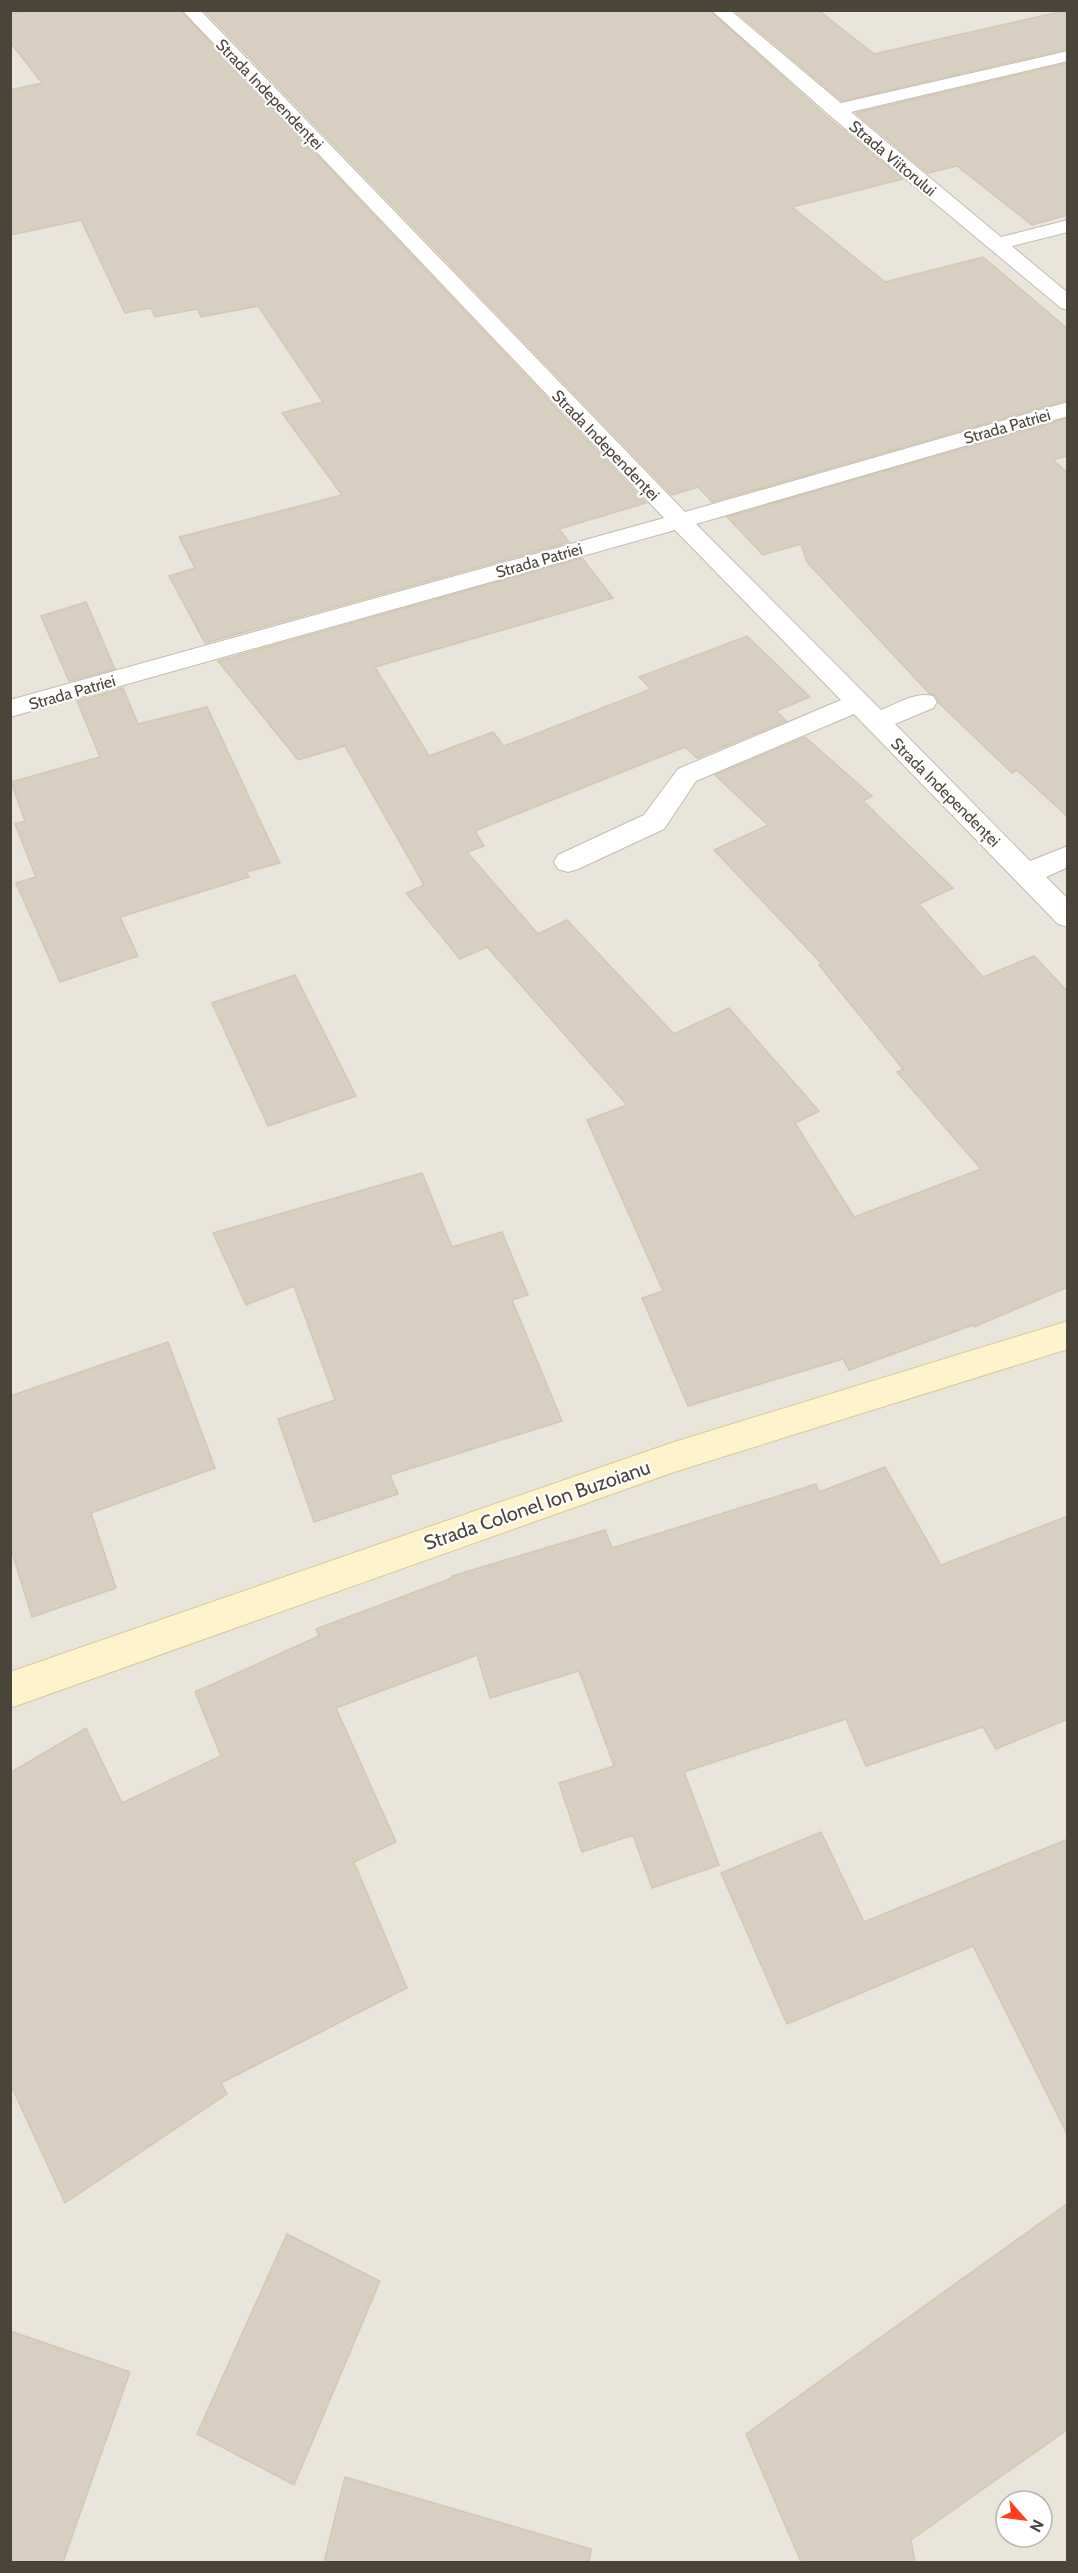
<svg xmlns="http://www.w3.org/2000/svg" width="1078" height="2573" font-family="Cabin,sans-serif">
<rect width="100%" height="100%" fill="#f6f3ec"/>
<path fill="#eae5da" fill-rule="evenodd" d="M11,11H1067V2562H11ZM1006,2501H1042V2537H1006Z"/>
<g fill="#d8cfc1" stroke="#d3c7b4" stroke-width="1.5">
<path d="M32,10H180L646,503L559,529L569,542L205,643L169,576L195,568L179,537L342,495L282,413L323,402L258,306L201,317L197,309L155,317L151,308L125,313L81,220L10,235V90L42,83L10,42V14Z"/>
<path d="M204,10H709L826,116L903,179L792,207L885,282L983,257L1068,329V400L712,502L698,487L672,495Z"/>
<path d="M734,10H818L874,54L1068,10V49L842,101Z"/>
<path d="M1068,63V215L1032,225L957,166L928,173L856,113Z"/>
<path d="M1068,418V456L1053,460L1068,473V817L1017,770L1012,773L939,703L935,695L929,693L807,562L801,544L763,555L727,517Z"/>
<path d="M582,558L613,598L375,667L429,756L493,732L504,746L651,689L639,677L747,636L810,697L776,711L786,721L697,758L685,747L475,831L484,846L467,852L538,934L567,920L674,1034L729,1008L819,1111L795,1123L854,1217L981,1169L897,1072L903,1069L819,965L822,964L714,850L768,825L715,775L805,737L872,796L863,801L953,888L919,904L983,977L1034,956L1068,992V1287L974,1327L973,1325L849,1370L843,1359L688,1406L642,1298L663,1291L587,1120L627,1105L487,947L460,959L406,893L424,885L345,746L298,760L218,661Z"/>
<path d="M86,602L115,669L69,681L41,616Z"/>
<path d="M123,688L138,724L207,707L280,863L246,872L249,877L120,917L138,956L60,982L16,883L36,877L15,824L25,821L11,782L100,757L77,701Z"/>
<path d="M295,975L356,1096L268,1126L212,1003Z"/>
<path d="M422,1173L452,1247L502,1232L528,1295L512,1300L562,1421L390,1475L398,1494L314,1522L278,1419L335,1400L294,1286L246,1305L213,1233Z"/>
<path d="M168,1342L215,1468L91,1513L116,1588L32,1617L10,1546V1396Z"/>
<path d="M885,1467L941,1565L1068,1516V1719L996,1749L983,1727L866,1766L846,1719L684,1772L719,1865L652,1888L633,1835L582,1852L559,1783L614,1766L579,1671L490,1698L477,1655L336,1708L396,1842L354,1862L407,1988L221,2083L227,2094L65,2203L10,2083V1773L86,1728L122,1803L221,1756L195,1692L319,1636L316,1629L452,1578V1576L605,1530L612,1548L816,1484L819,1492Z"/>
<path d="M821,1832L864,1922L1068,1839V2136L973,1946L787,2024L721,1873Z"/>
<path d="M1068,2203V2429L911,2540L915,2562H801L746,2434Z"/>
<path d="M287,2234L380,2281L294,2485L197,2434Z"/>
<path d="M10,2331L130,2372L63,2562H10Z"/>
<path d="M345,2477L591,2549L589,2562H324Z"/>
</g>
<g fill="none" stroke-linecap="round" stroke-linejoin="round">
<defs>
<path id="lane" d="M1068,220V232L996,250L989,248L986,244L989,240Z"/>
<g id="street">
<path d="M182,10H200L685,512L1068,402V416L696,524L881,710C897,704 915,691 933,696L937,702L933,708L895,724L1030,861L1068,846V867L1046,877L1068,899V927L1058,924L854,714L696,781L664,829L578,869L568,872L558,869L554,862L558,855L644,815L678,769L841,700L675,530L10,717V700L664,518Z"/>
<path d="M711,10H730L841,103L1068,51V61L851,112L1068,293V310L1061,308L828,114Z"/>
</g>
<path id="secondary" d="M1068,1321V1349L674,1472L10,1708V1672L674,1442Z"/>
</defs>
<use href="#lane" stroke="#c2bbae" stroke-width="2"/>
<use href="#street" stroke="#c2bbae" stroke-width="2"/>
<use href="#secondary" stroke="#d6c79b" stroke-width="2"/>
<use href="#lane" fill="#fff" fill-rule="evenodd"/>
<use href="#street" fill="#fff" fill-rule="evenodd"/>
<use href="#secondary" fill="#fff3cd" fill-rule="evenodd"/>
</g>
<g text-anchor="middle" stroke-width="4.5" stroke-linejoin="round" paint-order="stroke">
<g font-size="16" fill="#4b4439" stroke="#fff">
<text transform="translate(270 94) rotate(46)" y="6">Strada Independenței</text>
<text transform="translate(893 158) rotate(40)" y="6">Strada Viitorului</text>
<text transform="translate(1007 426) rotate(-16)" y="6">Strada Patriei</text>
<text transform="translate(606 445) rotate(46)" y="6">Strada Independenței</text>
<text transform="translate(539 560) rotate(-16)" y="6">Strada Patriei</text>
<text transform="translate(72 692) rotate(-16)" y="6">Strada Patriei</text>
<text transform="translate(946 792) rotate(45)" y="6">Strada Independenței</text>
</g>
<g font-size="20" fill="#4b4439" stroke="#fff">
<text transform="translate(537 1505) rotate(-19)" y="7">Strada Colonel Ion Buzoianu</text>
</g>
</g>
<rect width="1078" height="2573" fill="none" stroke="#4b4439" stroke-width="24"/>
<g transform="translate(1024 2519) rotate(118)"><circle r="28" fill="#ffffff" stroke="#b7b4b0" stroke-width="1.5"/>
<path d="M0-4.5L10 22L0 15L-10 22Z" fill="#fc3f1d"/>
<text y="-9" font-size="16" font-weight="bold" text-anchor="middle" fill="#4b4439">N</text>
</g>
</svg>
